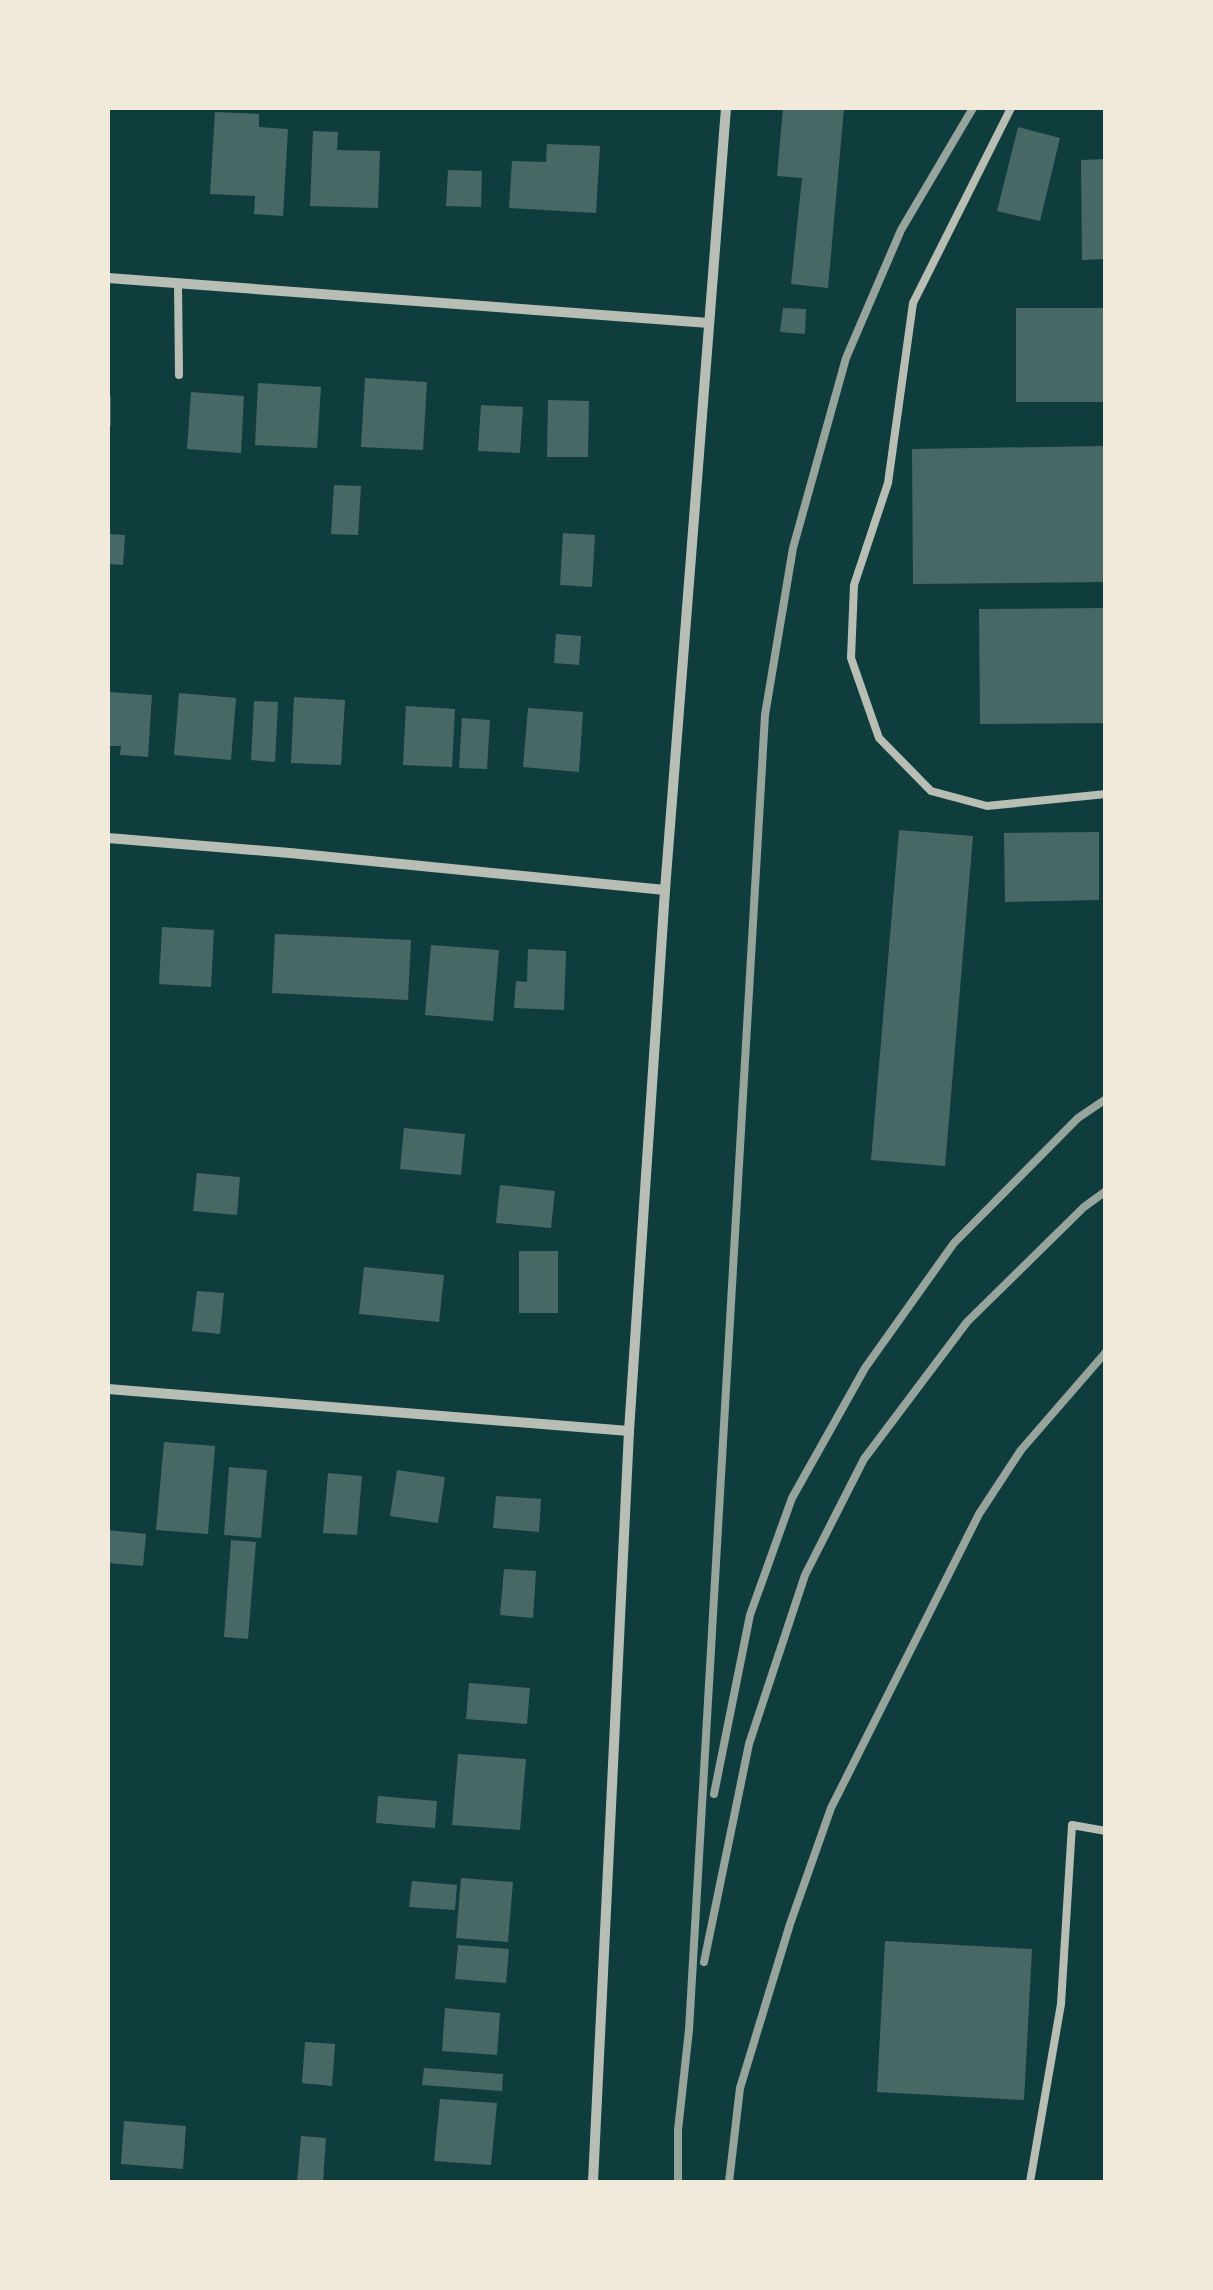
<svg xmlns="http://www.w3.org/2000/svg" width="1213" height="2290" font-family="'PT Sans',sans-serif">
<rect width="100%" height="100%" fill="#0f3d3e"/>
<g fill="#486865">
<path d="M783,108H844L828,288L791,284L802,178L777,176Z"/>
<path d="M215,112L259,114V127L288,129L283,216L254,214L255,196L210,194Z"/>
<path d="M1018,127L1060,138L1040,221L997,211Z"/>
<path d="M313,131L338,132L337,150L380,151L378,208L310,206Z"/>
<path d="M547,144L600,146L596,213L509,208L512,161L546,162Z"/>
<path d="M1106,159V259L1082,260L1081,160Z"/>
<path d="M448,170L482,171L481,207L446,206Z"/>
<path d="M783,308L806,309L805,334L780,332Z"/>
<rect x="1016" y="308" width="90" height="94"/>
<path d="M365,378L427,382L423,450L361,447Z"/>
<path d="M258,383L321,387L317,448L255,445Z"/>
<path d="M191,392L244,396L241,453L187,449Z"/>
<rect x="108" y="396" width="3" height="30"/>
<path d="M548,400L589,401L588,457H547Z"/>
<path d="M481,405L523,407L520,453L478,451Z"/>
<path d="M1106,446V582L913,584L912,449Z"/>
<path d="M334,485L361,486L358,535L331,534Z"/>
<path d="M563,533L595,535L592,587L560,585Z"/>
<path d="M108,534L125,535L123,565L108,564Z"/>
<path d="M1106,608V723L980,724L979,609Z"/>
<path d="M556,634L581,636L579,665L554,663Z"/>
<path d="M108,692L152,695L148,757L120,755L121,746H108Z"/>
<path d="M179,693L236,698L231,760L174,755Z"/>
<path d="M294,697L345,700L341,765L291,763Z"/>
<path d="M254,701L278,702L275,762L251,760Z"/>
<path d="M406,706L455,709L452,767L403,765Z"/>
<path d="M528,708L583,712L579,772L523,767Z"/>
<path d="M462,718L490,720L487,769L459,768Z"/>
<path d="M899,830L973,836L945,1166L871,1160Z"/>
<path d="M1099,832V900L1005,902L1004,833Z"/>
<path d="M162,927L214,930L211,987L159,984Z"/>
<path d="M275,934L411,940L408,1000L272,993Z"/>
<path d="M431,945L499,950L493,1021L425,1015Z"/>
<path d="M528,949L566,951L564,1010L514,1008L516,981L527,982Z"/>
<path d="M404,1128L465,1134L461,1175L400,1169Z"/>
<path d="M197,1173L240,1177L237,1215L193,1211Z"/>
<path d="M500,1185L555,1191L551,1228L496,1223Z"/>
<rect x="519" y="1251" width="39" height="62"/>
<path d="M364,1267L444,1275L439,1322L359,1314Z"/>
<path d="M197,1291L224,1293L220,1334L192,1331Z"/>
<path d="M164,1442L215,1446L208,1534L156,1530Z"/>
<path d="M229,1467L267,1470L261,1538L224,1535Z"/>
<path d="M397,1470L445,1477L438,1523L390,1516Z"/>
<path d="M328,1473L362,1476L357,1535L323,1533Z"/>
<path d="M496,1496L541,1499L539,1532L493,1528Z"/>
<path d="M108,1530L146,1534L143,1566L108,1563Z"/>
<path d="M231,1540L256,1542L248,1639L224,1637Z"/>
<path d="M504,1569L536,1571L533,1618L500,1615Z"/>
<path d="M469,1683L530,1688L527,1724L466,1719Z"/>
<path d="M458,1754L526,1759L520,1830L452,1825Z"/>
<path d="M378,1796L437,1801L435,1828L376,1823Z"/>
<path d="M461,1878L513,1882L508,1942L456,1938Z"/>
<path d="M412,1881L457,1885L455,1910L409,1907Z"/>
<path d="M885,1941L1032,1949L1024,2100L877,2092Z"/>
<path d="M458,1945L509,1949L506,1983L455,1979Z"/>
<path d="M445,2008L500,2013L497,2055L442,2051Z"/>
<path d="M305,2042L335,2044L332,2086L302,2083Z"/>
<path d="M424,2068L503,2074L502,2091L422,2085Z"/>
<path d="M440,2099L497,2103L491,2165L434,2161Z"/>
<path d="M124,2121L186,2126L183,2169L121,2164Z"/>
<path d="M301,2136L326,2138L323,2182H297Z"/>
</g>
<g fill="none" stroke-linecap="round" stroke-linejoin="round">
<g stroke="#b8beb3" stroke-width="8">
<path d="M1011,108L913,303L888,483L854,585L851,658L879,738L931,791L987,806L1106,794"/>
<path d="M178,283L179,375"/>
<path d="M1030,2182L1061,2004L1072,1825L1106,1831"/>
</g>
<g stroke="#b8beb3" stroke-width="10">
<path d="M108,278L709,323"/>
<path d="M108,838L290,853L665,890"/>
<path d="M108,1389L629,1431"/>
<path d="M593,2182L629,1431L665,890L726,108"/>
</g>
<g stroke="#97a49c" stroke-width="8">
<path d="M714,1794L750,1615L792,1498L865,1368L954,1243L1078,1118L1106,1099"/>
<path d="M704,1962L749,1744L805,1575L864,1459L967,1322L1084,1207L1106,1191"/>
<path d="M678,2182V2130L689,2030L765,715L793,548L846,358L901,230L973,108"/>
<path d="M729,2182L740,2088L790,1924L831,1808L979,1514L1021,1450L1106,1352"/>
</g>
</g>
<rect width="1213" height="2290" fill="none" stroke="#f1e9da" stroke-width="220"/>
</svg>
